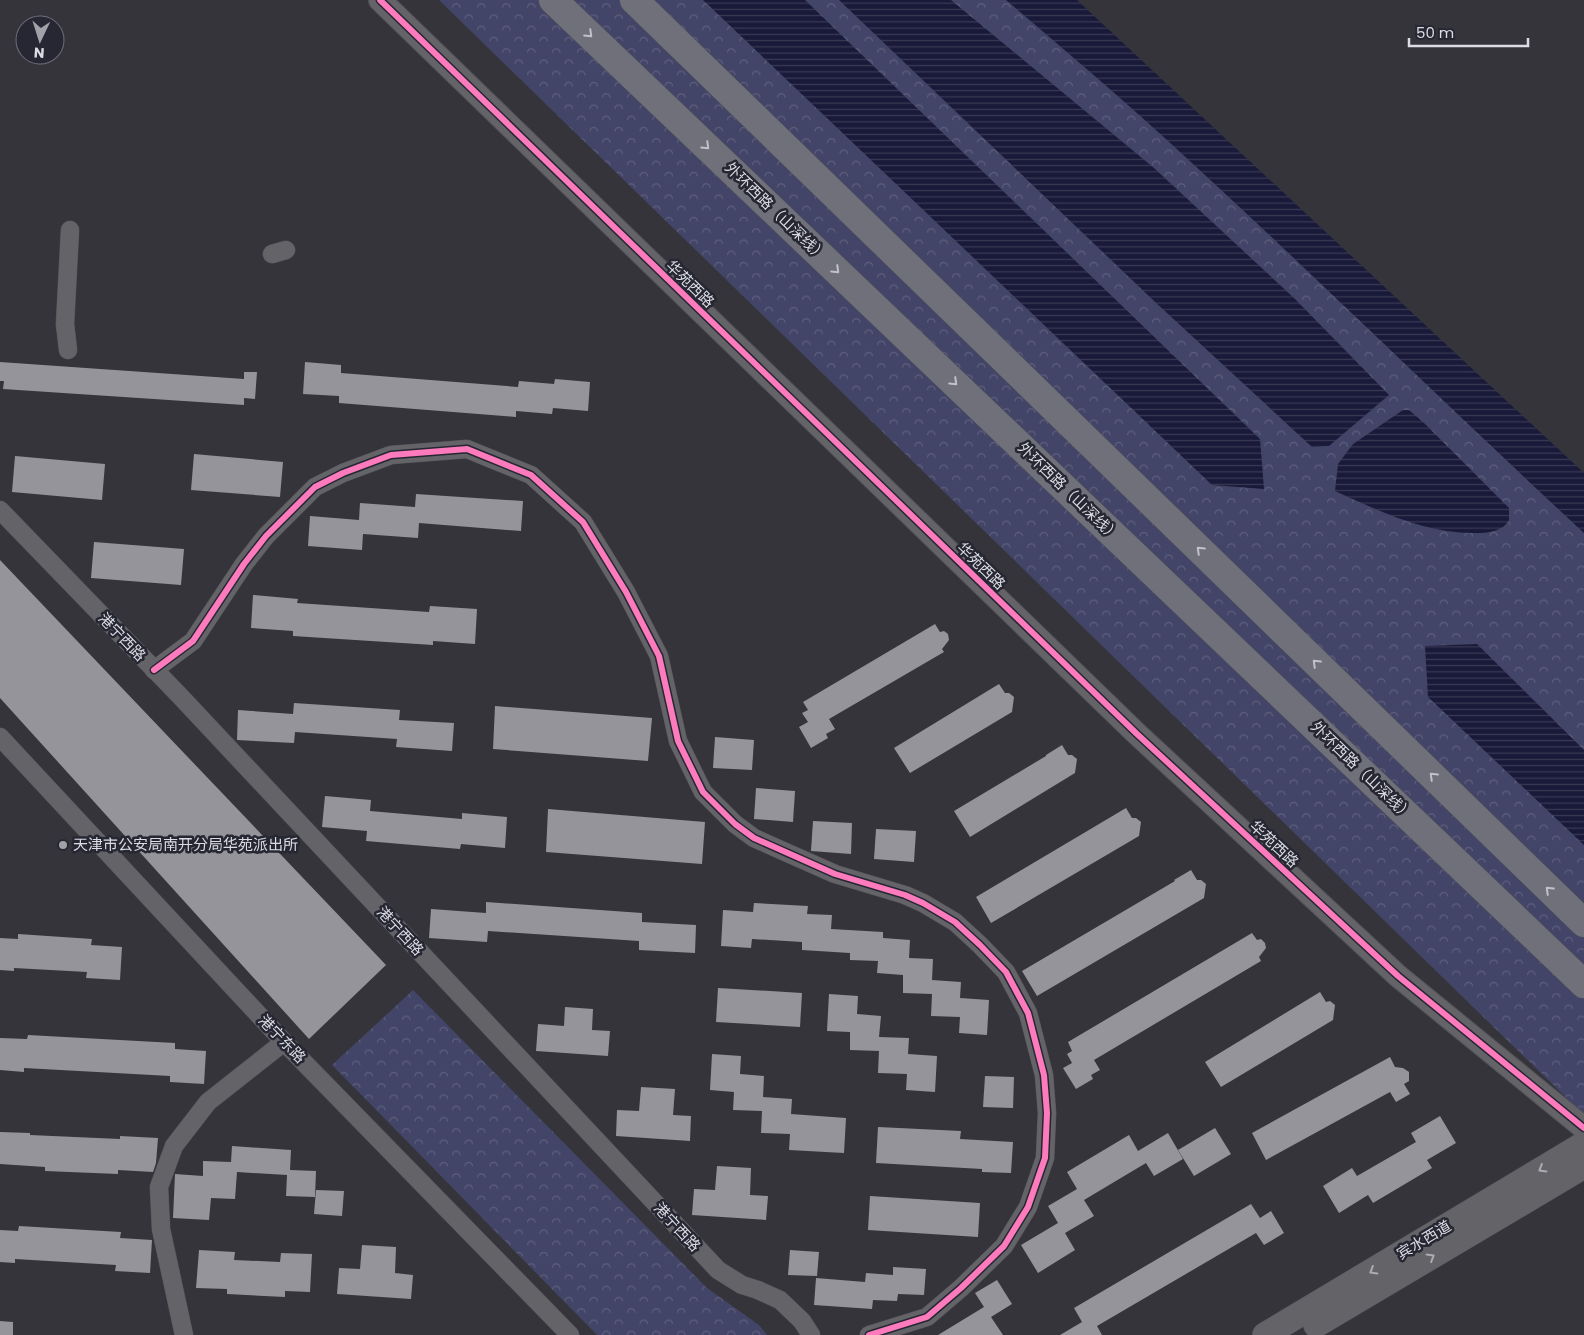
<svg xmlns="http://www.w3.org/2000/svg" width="1584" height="1335" font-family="Poppins,'Noto Sans SC',sans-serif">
<defs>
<pattern id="park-crowns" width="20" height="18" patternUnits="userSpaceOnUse" patternTransform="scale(1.25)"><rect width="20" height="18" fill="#434568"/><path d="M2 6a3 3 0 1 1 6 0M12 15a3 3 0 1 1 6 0" fill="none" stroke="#5e5f7d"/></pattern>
<pattern id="water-rules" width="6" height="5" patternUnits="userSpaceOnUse" patternTransform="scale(1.25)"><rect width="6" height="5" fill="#191939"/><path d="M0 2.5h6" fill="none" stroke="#3a3a56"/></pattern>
</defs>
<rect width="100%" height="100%" fill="#34343a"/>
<g fill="url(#park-crowns)">
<path d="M439,0H1055L1584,485V1115Z"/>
<path d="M413,990L707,1288L759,1325L767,1335H597L332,1065Z"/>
</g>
<g fill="url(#water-rules)">
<path d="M703,0H805L1260,439L1264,489L1212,485Z"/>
<path d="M839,0H951L1154,168L1294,298L1389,395L1329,446L1312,447L1154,301Z"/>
<path d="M1006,0H1077L1584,473V533C1461,419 1342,302 1219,188C1150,123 1078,61 1006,0Z"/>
<path d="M1403,410H1409L1424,423L1509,508V520C1507,523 1504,527 1501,528C1495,532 1485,533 1478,533C1429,535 1379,511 1335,491L1338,464L1353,444Z"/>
<path d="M1477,644L1584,750V845L1428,697L1425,646Z"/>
</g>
<g fill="#94949a">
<path d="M0,362L244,379V372H257L255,399L244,398V405L3,389L4,381H0Z"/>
<path d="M305,362L341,365V373L518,387L519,381L554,384L555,379L590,382L588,411L553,408L552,414L516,411V417L339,403V396L303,394Z"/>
<path d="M194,454L283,462L280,497L191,490Z"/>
<path d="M15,456L105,464L102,500L12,492Z"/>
<path d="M416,494L523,501L521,531L419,523L418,538L363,534L362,550L308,546L310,516L359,520L360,503L415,507Z"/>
<path d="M94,542L184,549L181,585L91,578Z"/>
<path d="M0,560L386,965L309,1039L0,698Z"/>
<path d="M253,595L298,599L297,603L429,612L430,606L477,609L475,644L433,641V645L293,636V631L251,628Z"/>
<path d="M935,624L940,632L944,631L948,634L949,640L942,649L944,652L829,719L835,729L826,734L828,738L811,748L799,727L808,722L802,713L808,710L803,702Z"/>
<path d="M999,684L1005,693H1009L1014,697L1012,712L910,773L894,748Z"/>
<path d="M294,703L400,710L399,720L454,723L452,751L396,747L397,739L295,732L294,743L237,740L238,710L293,714Z"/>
<path d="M495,706L652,718L648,761L493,749Z"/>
<path d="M715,737L754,740L752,770L713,768Z"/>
<path d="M1062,745L1068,755H1072L1077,759L1075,773L970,837L954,811L1046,756V755Z"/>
<path d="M756,788L795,791L793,822L754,819Z"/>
<path d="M325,796L371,800L370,811L462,819V813L507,817L505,848L461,844L460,849L366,841L367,831L322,827Z"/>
<path d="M1126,808L1132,818H1136L1141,822L1139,836L991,923L976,897Z"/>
<path d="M548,809L705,822L702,864L546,852Z"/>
<path d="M813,821L852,823L851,854L811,851Z"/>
<path d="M876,829L916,831L914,862L874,859Z"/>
<path d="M1191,870L1197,880H1201L1206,884L1204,898L1037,996L1022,971L1175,881L1174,880Z"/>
<path d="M486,902L642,913V922L696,925L695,953L639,950V941L488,931L487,942L429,938L431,909L486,913Z"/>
<path d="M754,903L808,906L807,914L832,915L831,929L883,932V938L910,940L909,958L933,959L932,980L961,982L960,998L989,1000L987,1035L959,1033L960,1017L931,1016L932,994L903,993V975L877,973L878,961L850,960V953L802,950V942L752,939L751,948L721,946L723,910L753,912Z"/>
<path d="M1252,933L1257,940L1261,939L1265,943L1266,948L1259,957L1261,961L1094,1060L1100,1070L1091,1075L1093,1079L1076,1089L1063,1068L1072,1063L1067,1054L1072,1051L1068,1042Z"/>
<path d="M18,934L92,939L91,945L122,947L120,980L86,978L87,972L14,968V971L0,970V938L18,939Z"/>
<path d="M718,988L802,993L800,1027L716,1022Z"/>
<path d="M1320,992L1326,1002L1330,1001L1335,1005L1333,1020L1221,1087L1205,1062Z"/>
<path d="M829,994L858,996L857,1014L881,1016L879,1037L909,1038L908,1054L937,1056L935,1092L906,1090L907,1074L878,1073L879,1051L850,1050V1032L827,1031Z"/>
<path d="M565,1007L593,1009L592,1030L610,1031L608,1056L536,1051L538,1024L564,1026Z"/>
<path d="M28,1035L175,1043V1049L206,1051L204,1084L170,1082V1076L24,1068V1072L0,1070V1038L27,1039Z"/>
<path d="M712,1054L741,1056L740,1074L764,1076L763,1097L792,1099L791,1114L846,1118L844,1153L789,1150L790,1134L761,1133L762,1111L733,1110L734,1092L710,1090Z"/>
<path d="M1390,1057L1395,1067L1403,1068L1409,1072V1081L1404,1084L1410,1094L1396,1102L1390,1092L1266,1160L1252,1133Z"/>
<path d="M985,1076L1014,1077L1013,1108L983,1107Z"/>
<path d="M641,1087L675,1089L673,1115L691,1116L690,1141L616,1136L617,1110L639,1111Z"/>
<path d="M1440,1116L1456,1143L1427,1160L1432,1168L1373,1203L1368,1195L1339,1213L1323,1186L1352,1168L1357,1176L1416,1142L1411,1133Z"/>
<path d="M878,1127L961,1131L960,1139L1013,1142L1011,1173L982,1172V1169L876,1163Z"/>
<path d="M1215,1128L1231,1154L1194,1176L1178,1150Z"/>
<path d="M0,1132L30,1133V1135L120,1139V1136L158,1138L156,1163L153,1172L118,1170V1174L45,1171V1167L0,1164Z"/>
<path d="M1168,1133L1183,1159L1154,1176L1146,1163L1084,1200L1094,1216L1065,1233L1075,1250L1038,1273L1021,1245L1058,1223L1048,1206L1077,1189L1067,1172L1129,1135L1138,1151Z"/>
<path d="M232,1146L291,1150L290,1170L316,1171L315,1197L286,1196L287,1175L237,1172L235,1199L211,1198L209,1220L173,1218L175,1174L203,1176V1161L231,1162Z"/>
<path d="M717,1166L751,1168L750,1195L768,1196L766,1220L692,1215L694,1189L715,1190Z"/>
<path d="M316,1190L344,1191L342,1216L314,1214Z"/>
<path d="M870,1196L980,1203L978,1237L868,1230Z"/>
<path d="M1251,1204L1260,1218L1271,1211L1284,1233L1264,1245L1256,1233L1097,1326L1102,1335H1060L1082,1322L1074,1308Z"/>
<path d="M19,1226L121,1232L120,1238L152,1240L150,1273L115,1271L116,1265L15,1259V1263L0,1262V1230L18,1231Z"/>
<path d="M362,1245L396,1247L395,1273L413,1275L411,1299L337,1294L339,1268L360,1269Z"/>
<path d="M199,1250L235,1252L234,1260L280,1262L281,1253L312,1254L310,1292L285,1291V1297L227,1294V1289L196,1288Z"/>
<path d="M790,1250L819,1252L817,1276L788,1275Z"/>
<path d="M893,1267L926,1269L924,1295L898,1294L897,1301L873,1300L872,1309L814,1305L816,1278L865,1282L866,1273L893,1275Z"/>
<path d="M997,1280L1012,1304L991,1317L1003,1335H938L984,1307L975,1293Z"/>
<path d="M0,1321L13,1322V1335H0Z"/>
</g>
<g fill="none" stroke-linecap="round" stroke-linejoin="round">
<defs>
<g id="minor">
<path d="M272,254L286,250"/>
<path d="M68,350L65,324L70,230"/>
<path d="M0,510L180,696L718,1270L742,1285L758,1290L780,1300L802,1321L811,1335"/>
<path d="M154,670L193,641L244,564L266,536L315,487L343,473L391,455L467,449L531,475L583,522L626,592L659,656L678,741L703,792L735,824L754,838L835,874L905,895L923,903L955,922L980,945L1006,972L1028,1013L1044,1075L1047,1113L1045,1158L1028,1207L1004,1246L961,1288L927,1317L869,1335"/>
<path d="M0,737L284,1042L570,1335"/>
<path d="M184,1335L161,1229L159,1187L174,1146L208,1102L284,1042"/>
</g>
<path id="tertiary" d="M380,0L1137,734L1398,976L1584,1128"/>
<g id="secondary">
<path d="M1316,1325L1584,1166"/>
<path d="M1265,1335L1584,1144"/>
</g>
<g id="trunk">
<path d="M553,0L1584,984"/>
<path d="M634,0L1584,923"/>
</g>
</defs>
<use href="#minor" stroke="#525258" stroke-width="19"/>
<use href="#tertiary" stroke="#525258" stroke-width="24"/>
<use href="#secondary" stroke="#525258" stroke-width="26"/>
<use href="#trunk" stroke="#525258" stroke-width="29"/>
<use href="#minor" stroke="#636368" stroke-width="18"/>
<use href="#tertiary" stroke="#636368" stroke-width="22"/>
<use href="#secondary" stroke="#636368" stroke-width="25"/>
<use href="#trunk" stroke="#6f707a" stroke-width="28"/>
<defs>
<g id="cycleway">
<path d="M380,0L1137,734L1398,976L1584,1128"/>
<path d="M154,670L193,641L244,564L266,536L315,487L343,473L391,455L467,449L531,475L583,522L626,592L659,656L678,741L703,792L735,824L754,838L835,874L905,895L923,903L955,922L980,945L1006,972L1028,1013L1044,1075L1047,1113L1045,1158L1028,1207L1004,1246L961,1288L927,1317L869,1335"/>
</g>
</defs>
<use href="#cycleway" stroke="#262733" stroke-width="9"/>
<use href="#cycleway" stroke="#fd7abc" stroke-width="6"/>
</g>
<defs><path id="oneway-chevron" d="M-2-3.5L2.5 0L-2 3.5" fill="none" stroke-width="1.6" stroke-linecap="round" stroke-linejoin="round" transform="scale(1.25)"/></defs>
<g stroke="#c0c1ca">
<use href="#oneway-chevron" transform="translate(589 34) rotate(44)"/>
<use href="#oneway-chevron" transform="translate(706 146) rotate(44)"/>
<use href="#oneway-chevron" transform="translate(836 270) rotate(44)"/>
<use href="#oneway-chevron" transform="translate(954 382) rotate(44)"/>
<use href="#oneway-chevron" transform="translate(1200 550) rotate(-136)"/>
<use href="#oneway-chevron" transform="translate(1316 663) rotate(-136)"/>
<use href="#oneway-chevron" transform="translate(1433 776) rotate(-136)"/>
<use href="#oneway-chevron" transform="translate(1549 890) rotate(-136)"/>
</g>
<g stroke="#abacb2">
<use href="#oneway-chevron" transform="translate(1542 1169) rotate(149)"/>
<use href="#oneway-chevron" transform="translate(1431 1257) rotate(-31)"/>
<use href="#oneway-chevron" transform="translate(1373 1271) rotate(149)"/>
</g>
<circle fill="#a1a1a8" stroke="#262733" stroke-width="2" cx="63" cy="845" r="5"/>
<g text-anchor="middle" stroke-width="5" stroke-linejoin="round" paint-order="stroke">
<g font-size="15" fill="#dbdce4" stroke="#262733">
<text transform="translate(776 212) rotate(44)" y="5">外环西路（山深线）</text>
<text transform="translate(690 284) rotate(44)" y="5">华苑西路</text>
<text transform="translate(1069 492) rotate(44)" y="5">外环西路（山深线）</text>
<text transform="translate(981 566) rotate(44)" y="5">华苑西路</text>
<text transform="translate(122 637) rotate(46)" y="5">港宁西路</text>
<text transform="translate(1362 771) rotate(44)" y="5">外环西路（山深线）</text>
<text transform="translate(1274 844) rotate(43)" y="5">华苑西路</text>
<text transform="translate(400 931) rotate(47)" y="5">港宁西路</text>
<text transform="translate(282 1039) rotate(46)" y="5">港宁东路</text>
<text transform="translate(677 1227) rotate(47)" y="5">港宁西路</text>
<text transform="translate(1424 1240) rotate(-31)" y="5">宾水西道</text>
</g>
<g font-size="15" fill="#dbdce4" stroke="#262733" text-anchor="start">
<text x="73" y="850">天津市公安局南开分局华苑派出所</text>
</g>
</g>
<g transform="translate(40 40) rotate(184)"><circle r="24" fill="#262733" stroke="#6e6f7a"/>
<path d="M0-4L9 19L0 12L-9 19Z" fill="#a1a1a8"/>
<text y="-8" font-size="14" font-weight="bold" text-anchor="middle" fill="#dbdce4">N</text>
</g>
<path d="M1409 38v8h119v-8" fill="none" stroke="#dbdce4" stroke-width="2.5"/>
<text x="1416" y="38" font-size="15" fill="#dbdce4" stroke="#262733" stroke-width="4" paint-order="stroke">50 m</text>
</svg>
